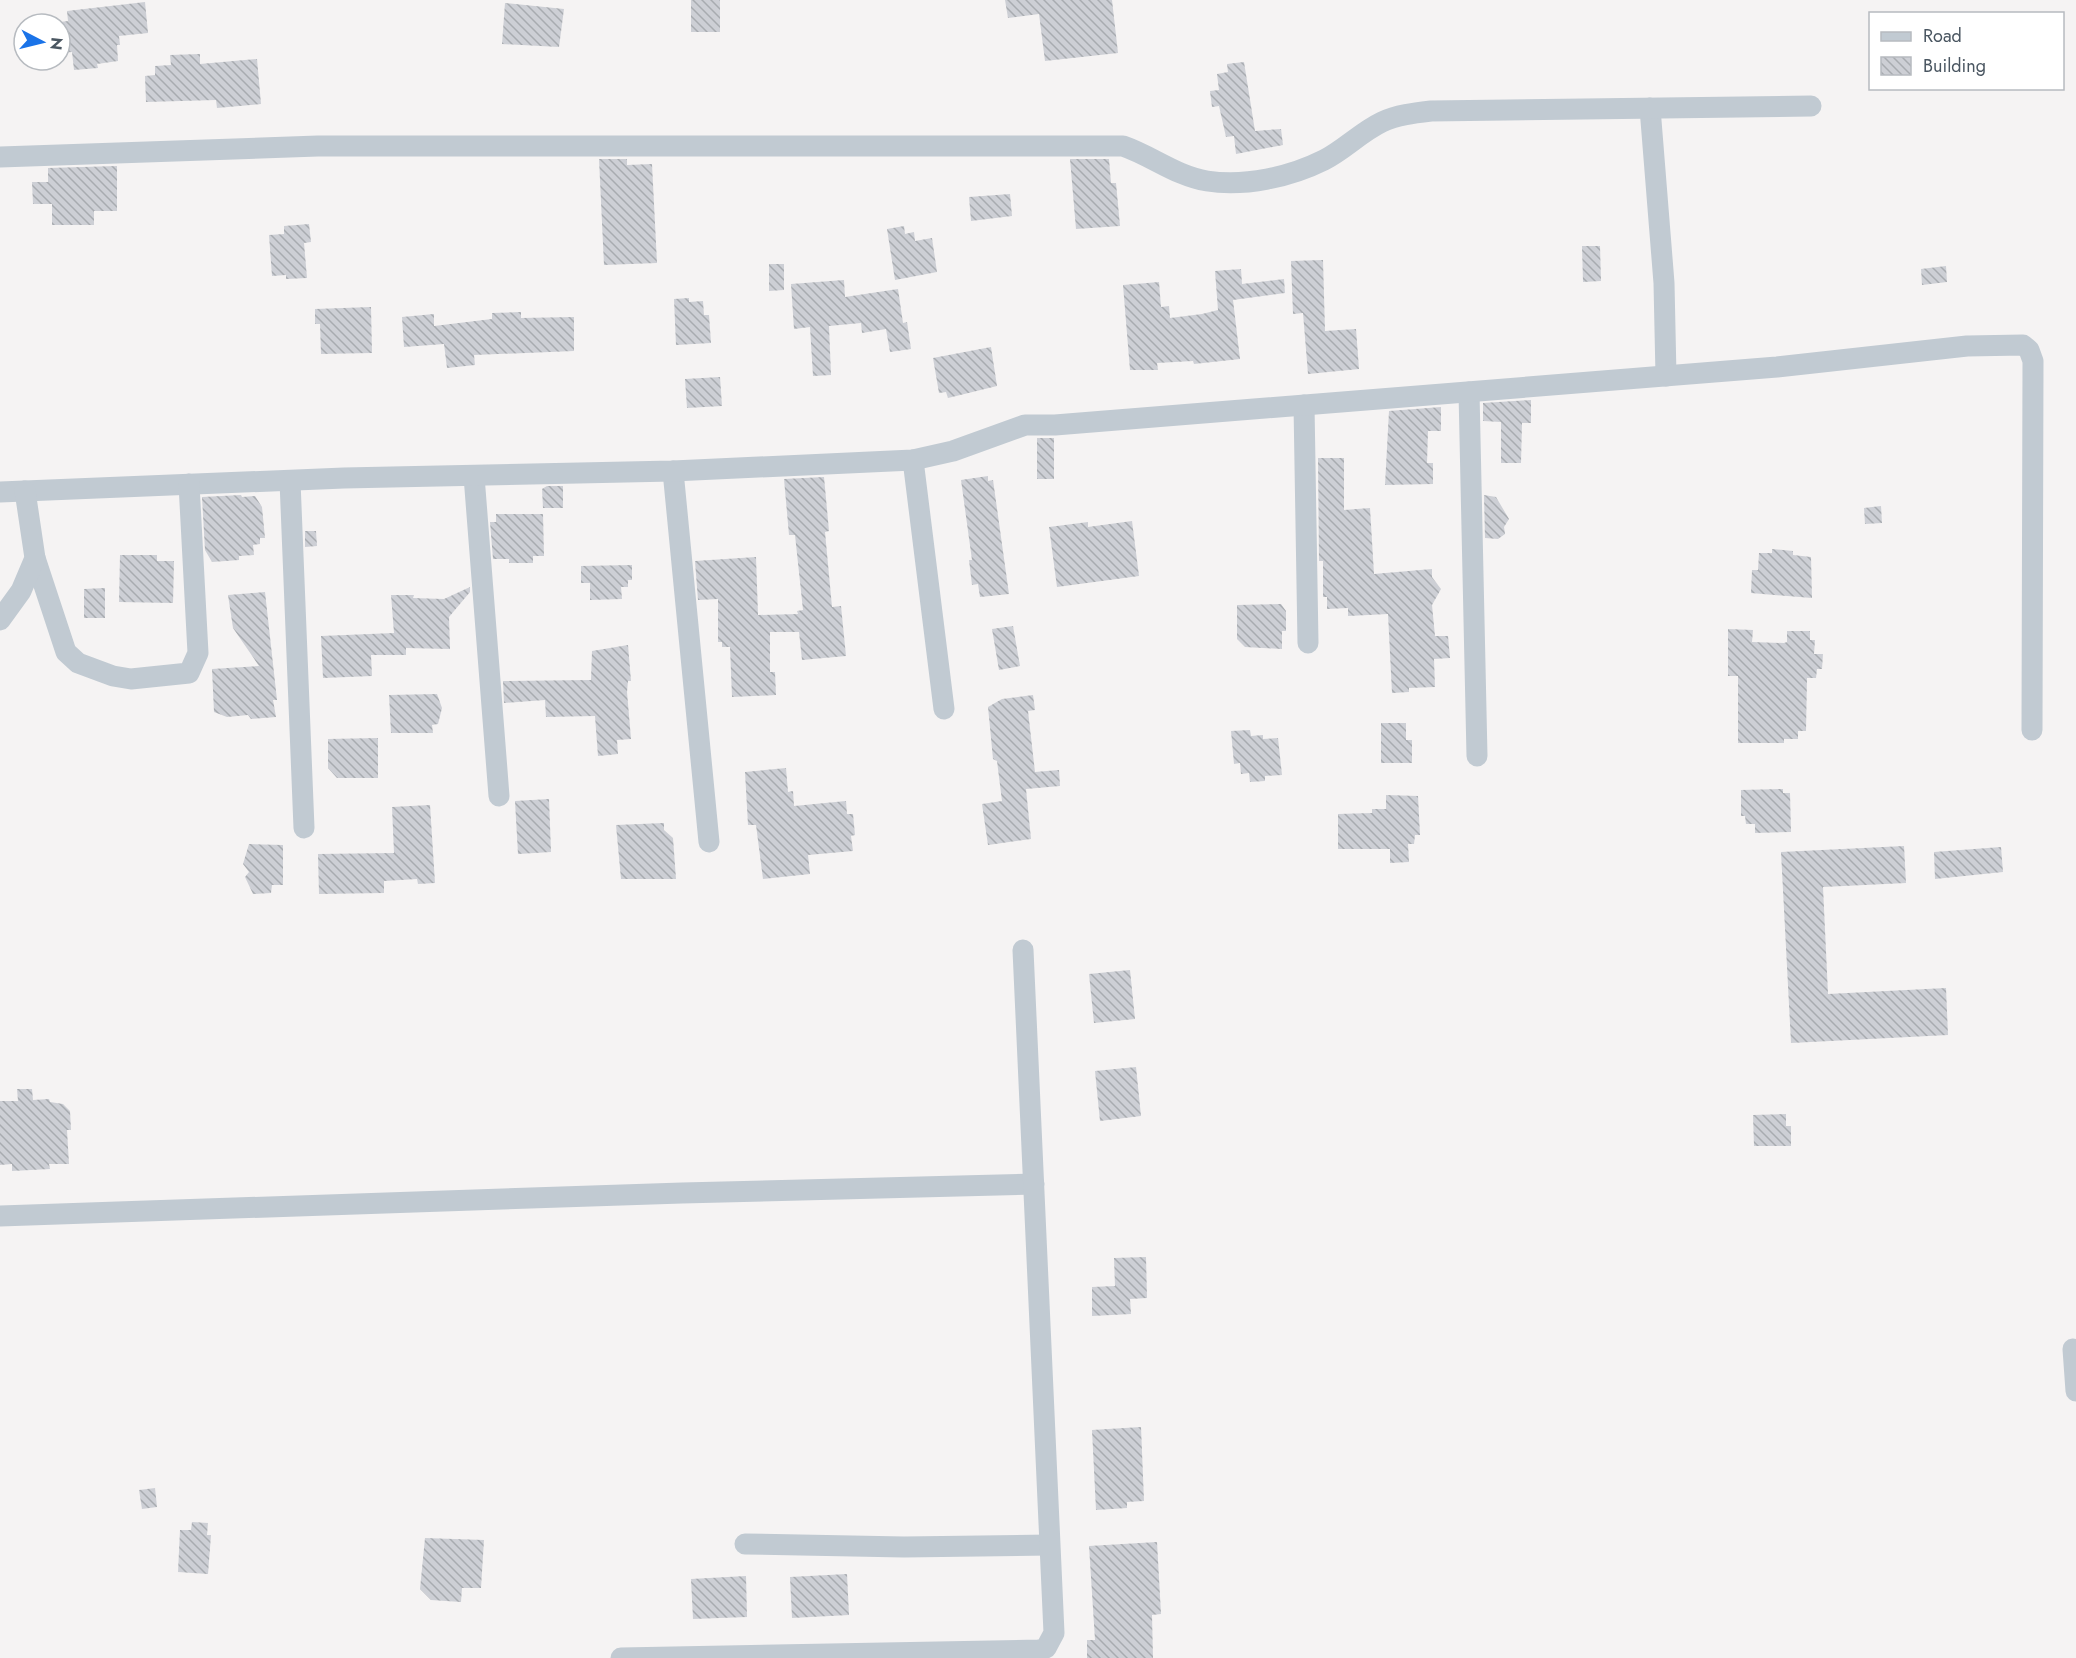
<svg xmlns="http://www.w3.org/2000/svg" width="2076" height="1658" font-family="Jost,sans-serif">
<defs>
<pattern id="building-back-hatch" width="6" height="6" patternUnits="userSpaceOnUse" patternTransform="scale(1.5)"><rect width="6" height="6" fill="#cdcfd5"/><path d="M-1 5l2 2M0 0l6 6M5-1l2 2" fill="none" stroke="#a8abb0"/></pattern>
</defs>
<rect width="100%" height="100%" fill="#f5f3f3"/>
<g fill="url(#building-back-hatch)">
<rect x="691" y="0" width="29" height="32"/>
<path d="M1005,0H1112L1118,53L1045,61L1039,14L1008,18Z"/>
<path d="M145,2L148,33L119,36L120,45H117L118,61L97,64L98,68L74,70L72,52L60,53V22L68,21L67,11Z"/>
<path d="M505,3L564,9L559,47L502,44Z"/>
<path d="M200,54V64L257,59L261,104L217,108L216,100L146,102L145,76L155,75V66L171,65L170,55Z"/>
<path d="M1244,62L1255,131L1281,129L1283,145L1236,154L1234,136L1226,137L1219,106L1212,107L1210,91L1219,90L1217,74L1228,72L1227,64Z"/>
<path d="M599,159H627V165L652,164L657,263L604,265Z"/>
<path d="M1070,159H1109L1111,183H1116L1120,226L1076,229Z"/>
<path d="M117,166V211H94V225H52V204H33L32,182H48V168Z"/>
<path d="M1010,194L1012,216L971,221L969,197Z"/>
<path d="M309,224L311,242L304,243L307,278L286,279V275L272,276L269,235L284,234V226Z"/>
<path d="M904,226L905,234L914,232L915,241L932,238L937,272L895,280L887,229Z"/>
<path d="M1582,246H1600L1601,281L1583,282Z"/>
<path d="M1323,260L1325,331L1356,329L1359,369L1308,374L1303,313L1293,314L1291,261Z"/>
<path d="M769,264H784V290L769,291Z"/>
<path d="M1946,266L1947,282L1922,285L1921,269Z"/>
<path d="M1241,269L1242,284L1284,279L1285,293L1233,300L1240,359L1194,364L1193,361L1157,363L1158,370H1130L1123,285L1159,282L1161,307L1169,306L1170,318L1202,314L1218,310L1215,271Z"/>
<path d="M844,280L845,297L898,289L903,323L907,322L911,349L890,352L886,329L862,333L861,323L829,326L831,375L813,376L810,327L794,329L791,284Z"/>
<path d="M689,298V302L703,301L704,315H709L711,343L676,345L674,299Z"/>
<path d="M371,307L372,353L321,354L320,324H315V309Z"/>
<path d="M521,312V318L574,317V351L474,355L475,365L447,368L444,344L404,347L402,317L434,314V326L492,319V313Z"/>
<path d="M991,347L997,386L948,398L946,392L939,393L933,358Z"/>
<path d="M720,377L722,406L687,408L685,379Z"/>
<path d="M1531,400V423H1522L1521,463H1501V422L1483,421V403Z"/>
<path d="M1441,407V431H1428L1427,463H1433V484L1385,485L1389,411Z"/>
<rect x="1037" y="438" width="17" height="41"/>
<path d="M1318,458H1344V510L1370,508L1374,574L1432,569V577L1441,589L1432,605L1435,636H1448L1450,658L1434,659L1435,687L1409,688V692L1392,693L1388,614L1348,616V608L1327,609V597H1323V561H1319Z"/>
<path d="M988,476V481L993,480L1009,594L980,597L978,584L972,585L969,560H972L961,480Z"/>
<path d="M824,477L829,531L825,532L832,607L841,606L846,656L802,660L799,632H770V672H775L776,695L732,697L730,647H722V642H718V599L698,600L695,561L756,557L758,615L798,614L797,611L803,610L795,535H789L784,479Z"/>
<path d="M547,486H563V508H543L542,489Z"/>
<path d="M241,495L242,497L255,496L262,507L265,538H260V544L253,545L254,555L239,556V560L212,562L205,550L202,497Z"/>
<path d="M1484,495L1496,497L1509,519L1504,527L1505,534L1498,539L1485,538Z"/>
<path d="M1881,506L1882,523L1865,524L1864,508Z"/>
<path d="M496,514H543L544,556H533V563H509V559H493L490,522H496Z"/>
<path d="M1132,521L1139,576L1057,587L1049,527L1088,522V527Z"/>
<path d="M305,531H316L317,546L305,547Z"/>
<path d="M1772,549L1793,551V555L1811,557L1812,598L1751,593L1752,570H1758L1759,553H1772Z"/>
<path d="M120,555H157V561H174L173,603L119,602Z"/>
<path d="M632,565V580H628V587H621L622,599L590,600V583H581V566Z"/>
<path d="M470,587V592L449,617L450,649L406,648V655H371L372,676L323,678L321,636L394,633L391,595H414L413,598L444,599Z"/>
<path d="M105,588V618H84V589Z"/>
<path d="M265,592L277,700H273L276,717L251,719L248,715L227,717L214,712L212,669L259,666L233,628L228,595Z"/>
<path d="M1281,604L1286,611V631H1282V649L1245,647L1237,639V605Z"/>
<path d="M1013,626L1020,666L999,670L992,629Z"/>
<path d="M1728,629L1753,630L1752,642L1784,643L1787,642V631H1810V640H1815L1814,654H1823L1822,669H1817L1816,678H1807L1806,731H1798V739H1784V743H1738V676H1728Z"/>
<path d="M628,645L631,681H628L627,692L631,739L617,740L618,754L598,756L595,716L546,717L545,700L504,703L503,681L591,680L592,651Z"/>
<path d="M437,694L442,708L438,724L432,725L433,733H391L389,695Z"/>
<path d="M1033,695L1035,710L1028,711L1035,772L1059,770L1060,786L1026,789L1031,839L988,845L982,804L1002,801L997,761L993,759L988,707L1002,699Z"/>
<path d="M1381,723H1406V740H1412V763H1381Z"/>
<path d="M1250,730L1251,736L1263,735V739L1278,738L1282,775L1265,776V781L1250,782L1249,773L1241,774L1240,763L1234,764L1231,731Z"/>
<path d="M378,738V778H337L328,768V739Z"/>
<path d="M786,768L788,792L793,791L794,806L846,801L847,814H853L855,835L851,836L853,851L808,855L810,874L763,879L756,825H748L745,772Z"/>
<path d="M1783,789V793H1790L1791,832L1755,833V824H1746L1745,816H1741V790Z"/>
<path d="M1386,795L1418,796L1420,835H1415L1414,844H1408L1409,862L1390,863V849H1338V814L1372,813V809H1386Z"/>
<path d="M549,799L551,852L518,854L515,801Z"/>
<path d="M430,805L435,883L418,884L417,879L384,881V893L319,894L318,854L394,853L392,807Z"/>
<path d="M664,823V830L673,838L676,879H621L616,825Z"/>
<path d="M249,844L283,845V885H272L271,893L253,894L245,877L249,872L243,864Z"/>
<path d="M1904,846L1906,883L1823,887L1828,994L1946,988L1948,1035L1791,1043L1781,852Z"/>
<path d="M2001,847L2003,872L1935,879L1934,852Z"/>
<path d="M1130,970L1135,1019L1094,1023L1089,974Z"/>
<path d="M1136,1067L1141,1116L1100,1121L1095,1071Z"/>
<path d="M17,1089H32L33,1100L49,1099L50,1102L63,1104L70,1111L71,1130H67L69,1164H49L50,1169L12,1171V1164L0,1165V1101H18Z"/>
<path d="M1786,1114V1126H1791V1146H1754L1753,1115Z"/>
<path d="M1146,1257L1147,1298L1130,1299L1131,1314L1092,1316V1287L1115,1286L1114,1258Z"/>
<path d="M1141,1427L1144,1501L1127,1502V1508L1096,1510L1092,1430Z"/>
<path d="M155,1488L157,1507L142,1509L139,1490Z"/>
<path d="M192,1522L208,1523L207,1535H211L208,1574L178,1572L180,1530H191Z"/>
<path d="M425,1538L484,1540L481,1588H462L461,1602L431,1600L420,1589Z"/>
<path d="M1157,1542L1161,1614L1152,1615L1153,1658H1087V1640H1095L1089,1546Z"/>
<path d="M847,1574L849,1615L792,1618L790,1577Z"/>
<path d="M746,1576L747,1617L693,1619L691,1579Z"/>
</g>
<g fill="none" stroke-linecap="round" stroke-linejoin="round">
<g stroke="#c1cad2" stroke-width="21">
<path d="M1650,108L1664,283L1666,376"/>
<path d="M0,157L318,146H1123C1152,156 1176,176 1207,181C1245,187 1290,177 1324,160C1344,150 1361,132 1382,122C1397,115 1414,113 1431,111L1811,106"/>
<path d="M1469,392L1477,756"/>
<path d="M1304,405L1308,643"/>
<path d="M913,460L944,709"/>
<path d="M673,471L709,842"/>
<path d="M474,476L499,796"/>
<path d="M290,481L304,828"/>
<path d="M0,492L344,478L673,471L913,460L953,451L1025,425H1055L1777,367L1967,346L2023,345L2029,350L2033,361L2032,730"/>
<path d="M35,558L66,652L78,663L113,676L131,679L189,673L198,653L189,484"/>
<path d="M0,620L21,591L35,558L25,491"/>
<path d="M0,1216L682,1193L1034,1184"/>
<path d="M2073,1349L2076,1391"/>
<path d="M745,1544L904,1547L1049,1545"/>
<path d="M621,1658L1039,1650L1046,1648L1054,1633L1023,950"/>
</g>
</g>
<rect x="1869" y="12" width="195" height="78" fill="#ffffff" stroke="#b7bbc0" stroke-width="1.5"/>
<rect x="1881" y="32" width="30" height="9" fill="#c1cad2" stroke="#b7bbc0" stroke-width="1.5"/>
<text x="1923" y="42" font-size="18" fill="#4a5661">Road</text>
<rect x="1881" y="57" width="30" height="18" fill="url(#building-back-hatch)" stroke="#b7bbc0" stroke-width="1.5"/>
<text x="1923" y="72" font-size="18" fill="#4a5661">Building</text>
<g transform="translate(42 42) rotate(97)"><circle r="28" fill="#ffffff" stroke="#b7bbc0" stroke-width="1.5"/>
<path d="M0-4.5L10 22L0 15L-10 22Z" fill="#1a73e8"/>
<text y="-9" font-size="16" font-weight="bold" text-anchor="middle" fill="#4a5661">N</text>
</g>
</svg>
